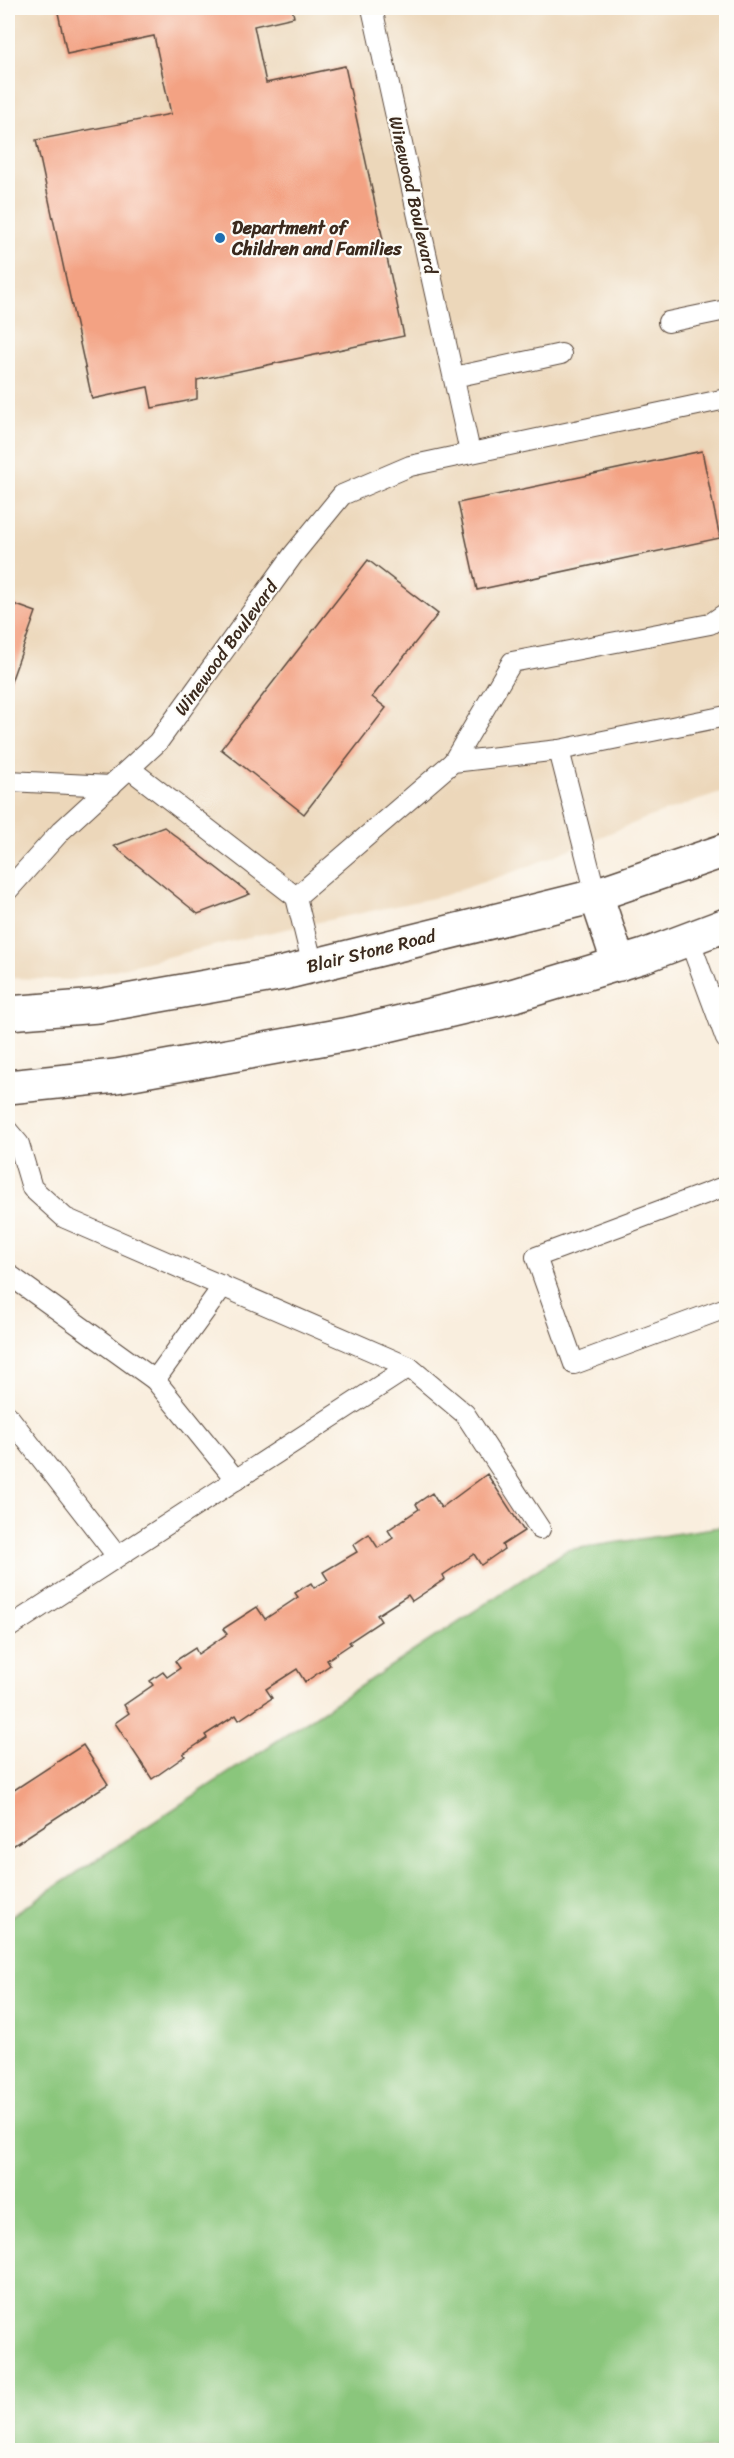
<svg xmlns="http://www.w3.org/2000/svg" width="734" height="2458" font-family="Sriracha,sans-serif">
<rect width="100%" height="100%" fill="#fdfcf7"/>
<filter id="ink" filterUnits="userSpaceOnUse"><feTurbulence type="fractalNoise" baseFrequency=".0167" numOctaves="2"/><feDisplacementMap in="SourceGraphic" scale="12" xChannelSelector="R" yChannelSelector="G"/><feConvolveMatrix kernelMatrix="1 2 1 2 8 2 1 2 1" color-interpolation-filters="sRGB"/></filter>
<filter id="wash" filterUnits="userSpaceOnUse"><feTurbulence type="fractalNoise" baseFrequency=".008" numOctaves="4" result="noise"/><feDisplacementMap in="SourceGraphic" scale="24" xChannelSelector="R" yChannelSelector="G"/><feGaussianBlur stdDeviation="1.35" result="paint"/><feColorMatrix in="noise" values="0 0 0 0 0 0 0 0 0 0 0 0 0 0 0 0 0 1.4 0 .05"/><feComposite in="paint" operator="in"/></filter>
<g filter="url(#wash)">
<rect width="100%" height="100%" fill="#f9eede"/>
<path fill="#ecd7ba" d="M8,8H726V791L649,817L519,870L442,896L258,935L72,980L8,978Z"/>
<path fill="#8ac67b" stroke="#62784c" stroke-width="1.5" d="M726,1526V2450H8V1918L567,1550Z"/>
<g id="blocks">
<g fill="#f3a283">
<path d="M57,8H292L294,17L254,26L266,83L345,66L404,336L197,380V399L152,408L148,387L92,399L36,140L171,114L154,36L67,54Z"/>
<path d="M702,451L720,538L477,590L458,503Z"/>
<path d="M368,560L438,614L372,697L386,708L304,814L221,749Z"/>
<path d="M8,602L36,612L8,690Z"/>
<path d="M164,827L250,894L198,914L114,846Z"/>
<path d="M487,1474L524,1531L502,1545L504,1549L481,1565L474,1554L443,1575L445,1579L412,1601L408,1595L377,1615L381,1621L349,1642L351,1644L327,1660L330,1665L305,1682L297,1669L266,1689L272,1698L239,1720L236,1715L205,1735L207,1738L183,1754L185,1756L152,1779L115,1723L129,1713L124,1705L153,1685L150,1681L163,1672L167,1677L180,1668L175,1661L195,1648L198,1654L227,1634L223,1629L257,1607L265,1619L298,1597L295,1593L311,1583L314,1588L328,1580L323,1572L357,1552L353,1545L369,1534L378,1548L393,1538L388,1530L419,1509L416,1504L432,1493L441,1508Z"/>
<path d="M83,1745L108,1784L8,1849V1794Z"/>
</g>
</g>
</g>
<g filter="url(#ink)">
<use href="#blocks" fill-opacity="0" stroke="#58473b" stroke-width="1.5"/>
<g fill="none" stroke-linecap="round" stroke-linejoin="round">
<defs>
<g id="lane">
<path d="M372,8L470,452"/>
<path d="M668,322L726,310"/>
<path d="M454,377L561,354"/>
<path d="M559,750L596,895"/>
<path d="M453,762L512,662L710,624L726,613"/>
<path d="M130,769L296,897L313,966"/>
<path d="M8,781L111,786"/>
<path d="M8,890L61,831L158,742L293,555L342,495L410,466L726,399"/>
<path d="M296,897L453,762L559,750L726,716"/>
<path d="M689,939L726,1039"/>
<path d="M8,1131L19,1144L32,1188L65,1218L409,1367L465,1414L540,1529"/>
<path d="M726,1186L536,1257L574,1364L726,1308"/>
<path d="M8,1274L155,1380L236,1480"/>
<path d="M155,1380L223,1286"/>
<path d="M8,1416L117,1556"/>
<path d="M8,1628L409,1367"/>
</g>
<g id="secondary">
<path d="M596,895L619,964"/>
<path d="M8,1013L98,1006L284,973L583,899L726,850"/>
<path d="M8,1087L116,1076L354,1033L515,995L644,956L726,925"/>
</g>
</defs>
<use href="#lane" stroke="#58473b" stroke-width="22"/>
<use href="#secondary" stroke="#58473b" stroke-width="36"/>
<use href="#lane" stroke="#fff" stroke-width="20"/>
<use href="#secondary" stroke="#fff" stroke-width="33"/>
</g>
</g>
<circle fill="#1f6fb2" stroke="#fdfcf7" stroke-width="2" cx="220" cy="238" r="6"/>
<g text-anchor="middle" stroke-width="4.5" stroke-linejoin="round" paint-order="stroke">
<g font-size="18" fill="#3b2a1e" stroke="#fdfcf7">
<text transform="translate(413 195) rotate(77)" y="6">Winewood Boulevard</text>
<text transform="translate(226 648) rotate(-54)" y="6">Winewood Boulevard</text>
<text transform="translate(371 951) rotate(-14)" y="6">Blair Stone Road</text>
</g>
<g font-size="18" font-weight="bold" fill="#3b2a1e" stroke="#fdfcf7" text-anchor="start">
<text x="232" y="234">Department of<tspan x="232" dy="21">Children and Families</tspan></text>
</g>
</g>
<rect width="734" height="2458" fill="none" stroke="#fdfcf7" stroke-width="30"/>
</svg>
